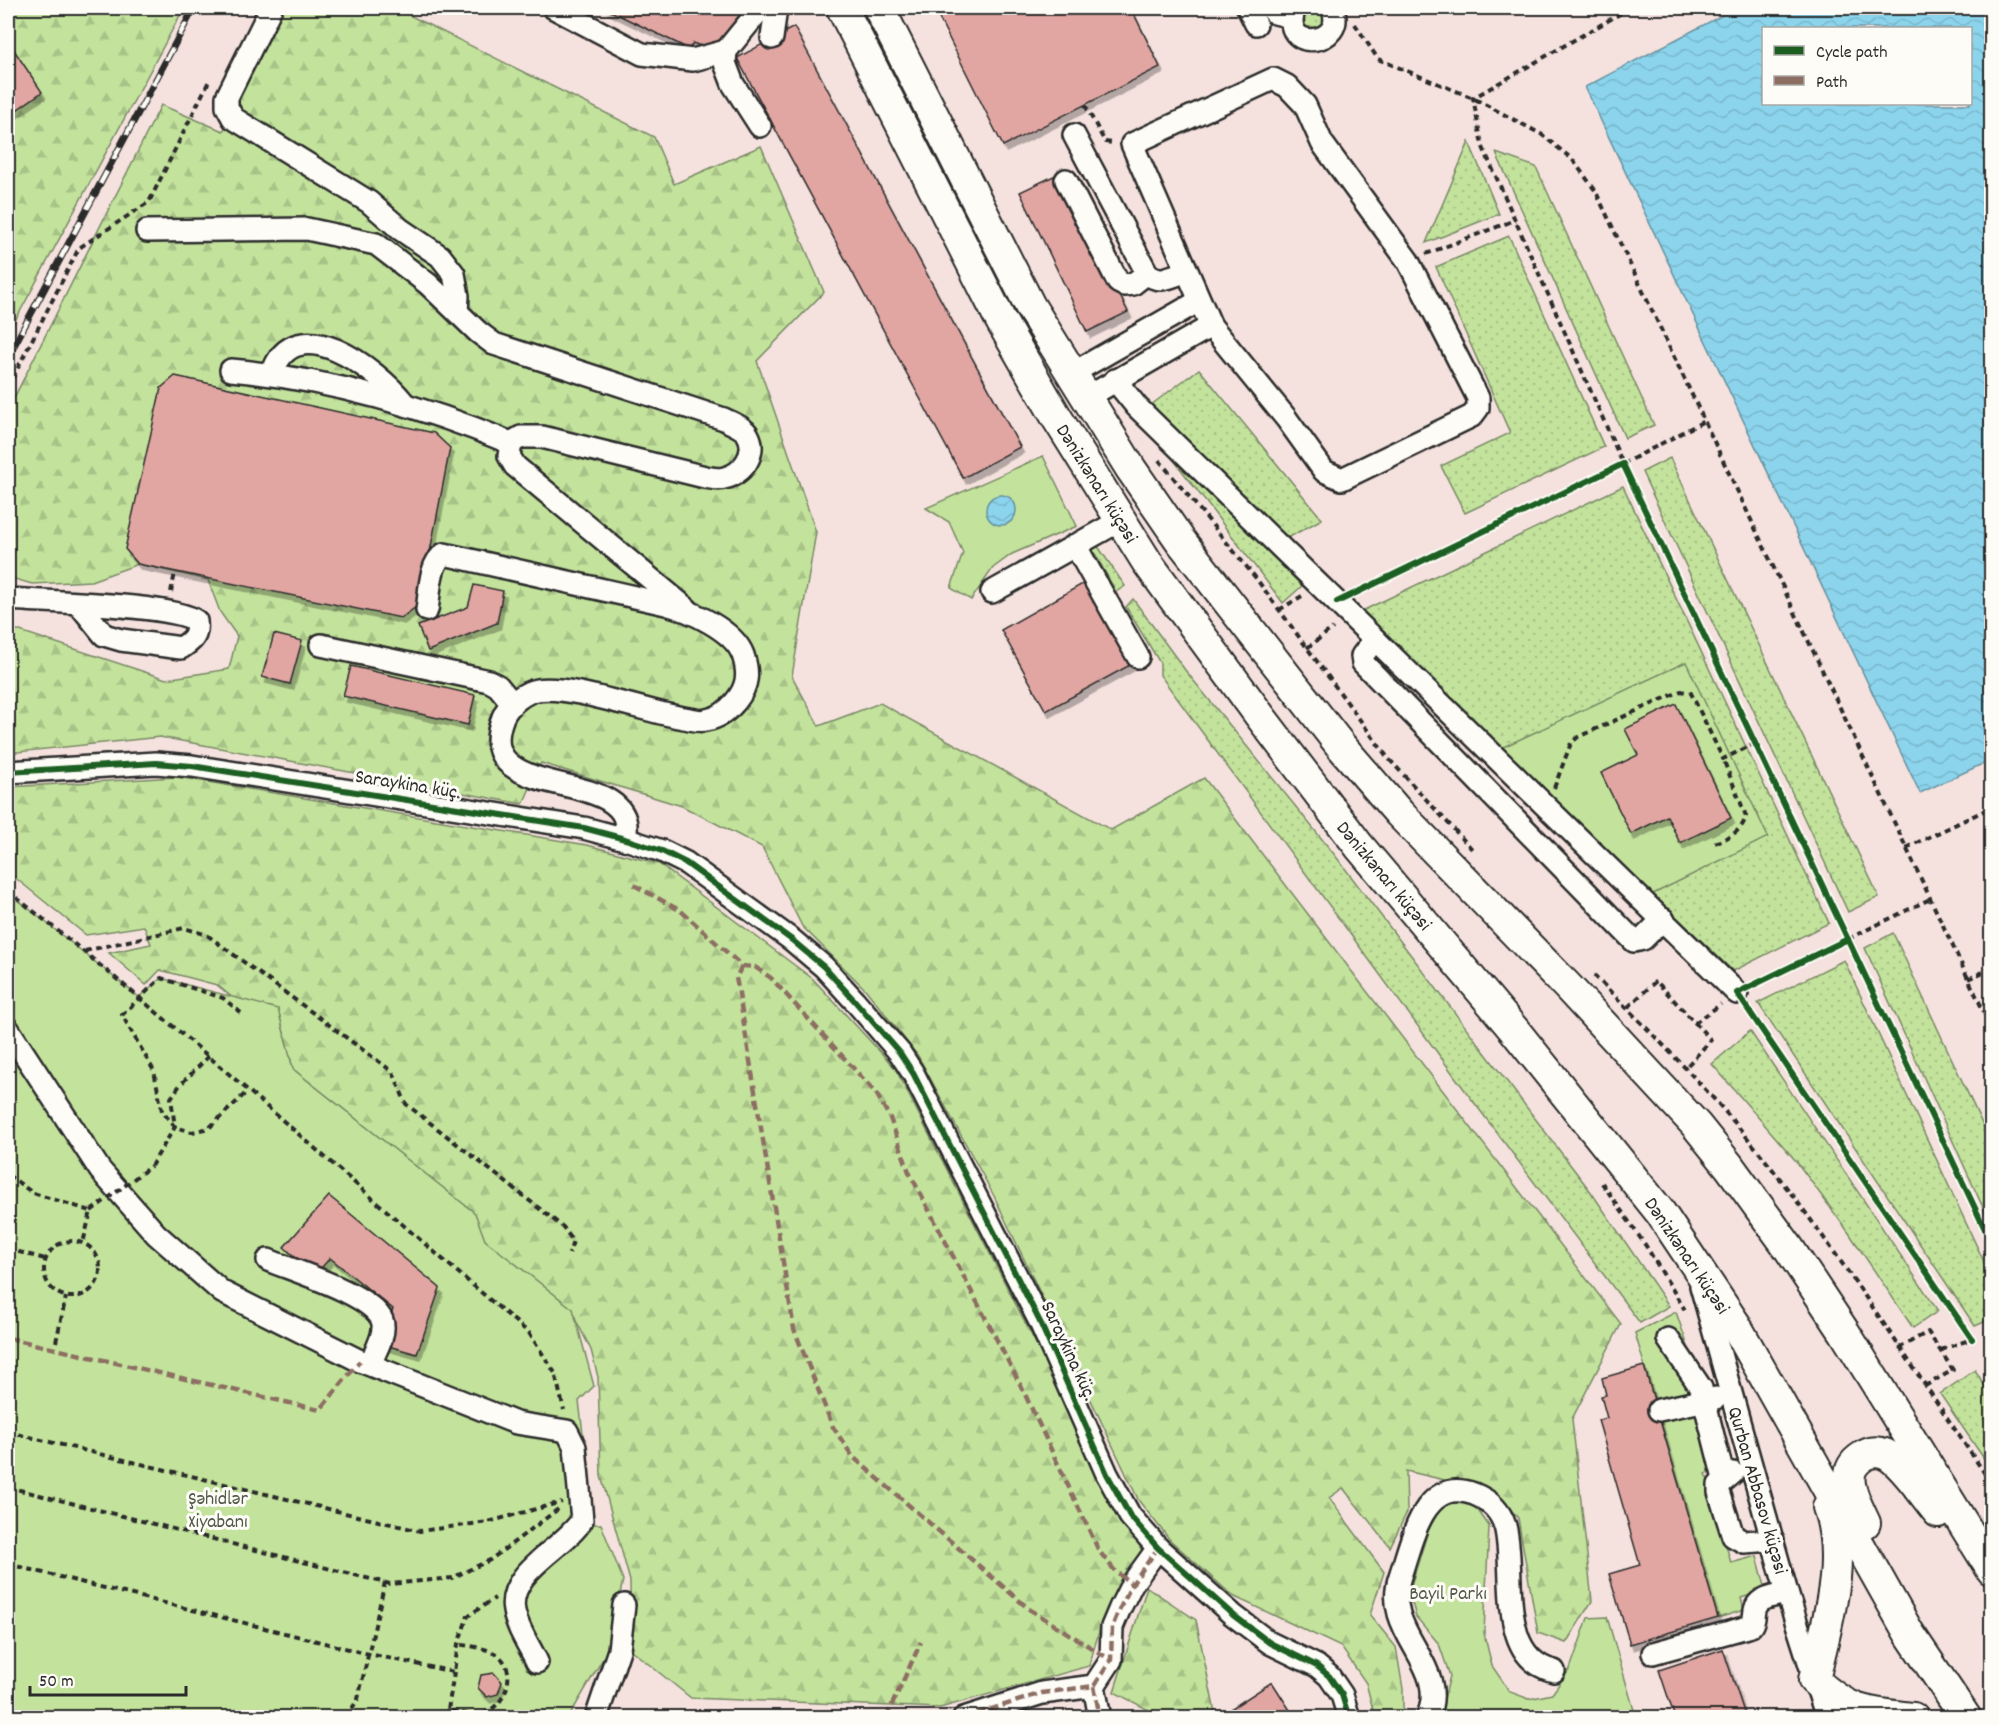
<svg xmlns="http://www.w3.org/2000/svg" width="1999" height="1725" font-family="Dekko,sans-serif">
<defs>
<pattern id="grass-dots" width="8" height="8" patternUnits="userSpaceOnUse" patternTransform="scale(1.5)"><rect width="8" height="8" fill="#c3e39c"/><path d="M2 2h.1M6 6h.1" fill="none" stroke="#a8c387" stroke-width="1.8" stroke-linecap="round"/></pattern>
<pattern id="forest-firs" width="22" height="20" patternUnits="userSpaceOnUse" patternTransform="scale(1.5)"><rect width="22" height="20" fill="#c3e39c"/><path d="M5 1l3.5 6h-7zM16 11l3.5 6h-7z" fill="#a8c387"/></pattern>
<pattern id="water-waves" width="16" height="10" patternUnits="userSpaceOnUse" patternTransform="scale(1.5)"><rect width="16" height="10" fill="#8bd4ec"/><path d="M0 5q4-4 8 0t8 0" fill="none" stroke="#78b6cb"/></pattern>
<filter id="shadow"><feDropShadow dx="3.5" dy="6" stdDeviation="0" flood-color="#0004"/></filter>
</defs>
<rect width="100%" height="100%" fill="#f5e2de"/>
<filter id="ink" filterUnits="userSpaceOnUse"><feTurbulence type="fractalNoise" baseFrequency=".0167" numOctaves="2"/><feDisplacementMap in="SourceGraphic" scale="12" xChannelSelector="R" yChannelSelector="G"/><feConvolveMatrix kernelMatrix="1 2 1 2 8 2 1 2 1" color-interpolation-filters="sRGB"/></filter>
<g filter="url(#ink)">
<g fill="url(#grass-dots)" stroke="#778764" stroke-width="1.5">
<path d="M1301,8H1325L1328,15L1323,29L1307,31L1302,26Z"/>
<path d="M1469,142L1499,214L1426,243Z"/>
<path d="M1496,153L1536,167L1654,425L1625,438Z"/>
<path d="M1509,236L1604,447L1465,513L1441,466L1510,433L1436,267Z"/>
<path d="M1199,369L1322,519L1286,539L1151,405Z"/>
<path d="M1160,442L1302,586L1283,603Z"/>
<path d="M1670,458L1879,897L1848,912L1642,472Z"/>
<path d="M1623,486L1829,923L1733,971L1545,791L1362,611Z"/>
<path d="M1097,545L1125,586L1116,592L1092,548Z"/>
<path d="M1133,599L1185,670L1334,854L1591,1192L1669,1306L1640,1323L1467,1093L1160,675V663L1126,607Z"/>
<path d="M1893,933L1991,1143V1225L1865,948Z"/>
<path d="M1844,960L1991,1277V1319L1975,1326L1758,1003Z"/>
<path d="M1750,1031L1938,1311L1913,1328L1849,1233L1796,1161L1712,1064Z"/>
<path d="M1975,1370L1991,1396V1469L1940,1394Z"/>
</g>
<g fill="url(#forest-firs)" stroke="#778764" stroke-width="1.5">
<path d="M8,8H184L8,334Z"/>
<path d="M284,8H395L654,137L674,184L761,146L824,292L757,361L816,532L792,676L819,726L880,703L1111,830L1204,778L1621,1324L1572,1419L1592,1601L1566,1643L1538,1633L1518,1518L1496,1492L1406,1471L1407,1512L1390,1547L1343,1488L1329,1498L1384,1572L1370,1615L1396,1647L1403,1689V1717H1375L1366,1683L1341,1647L1233,1596L1170,1540L1139,1501L994,1196L918,1056L866,990L802,926L762,847L682,806L541,763L523,804L160,737L8,753V627L166,679L229,669L237,636L220,612L208,580L138,564L91,581L32,584L8,577V410L161,105L223,131Z"/>
<path d="M177,777L587,845L659,864L813,979L895,1068L1145,1557L1103,1618L1089,1666L940,1708L691,1698L631,1650L630,1581L601,1476L598,1377L591,1350L578,1324L480,1247L474,1213L293,1069L278,1009L245,1008L217,985L160,970L146,985L109,953L151,944L144,926L86,935L8,872V787Z"/>
<path d="M1147,1587L1196,1620L1216,1717H1162L1114,1692Z"/>
</g>
<g fill="#c3e39c" stroke="#778764" stroke-width="1.5">
<path d="M1043,456L1077,526L1012,554L993,568L971,600L951,588L963,553L949,522L926,508Z"/>
<path d="M1686,662L1768,837L1653,894L1501,748Z"/>
<path d="M8,892L139,997L161,978L278,1009L293,1069L475,1213L485,1240L573,1309L594,1386L579,1401L594,1524H601L623,1580L608,1650L569,1717L59,1718L8,1706Z"/>
<path d="M1676,1312L1729,1465L1706,1474L1731,1563L1757,1556L1766,1590L1741,1598L1744,1610L1718,1618L1635,1333Z"/>
<path d="M1455,1501L1475,1506L1489,1526L1484,1633L1492,1666L1510,1692L1529,1699L1552,1694L1570,1669L1588,1618L1607,1617L1636,1717H1439L1450,1676L1439,1644L1416,1617L1409,1592L1428,1531L1439,1510Z"/>
</g>
<g fill="url(#water-waves)" stroke="#65909f" stroke-width="1.5" fill-rule="evenodd">
<path d="M1736,8H1991V760L1920,793L1585,87ZM1764,28H1970V104H1764Z"/>
<circle cx="1001" cy="510" r="15"/>
</g>
<g fill="#e1a6a2" stroke="#2b2b2b" stroke-width="1.5" filter="url(#shadow)">
<path d="M604,8H748L736,33L710,50L693,43L689,49Z"/>
<path d="M934,8H1131L1160,67L1003,146Z"/>
<path d="M794,27L1020,447L963,478L737,58Z"/>
<path d="M8,41L42,92L8,116Z"/>
<path d="M1060,173L1128,312L1087,332L1020,192Z"/>
<path d="M175,376L434,433L450,448L420,604L401,618L138,564L125,549L161,388Z"/>
<path d="M1086,582L1132,664L1046,711L1001,630Z"/>
<path d="M474,585L503,591L497,623L428,651L418,626L468,607Z"/>
<path d="M274,634L302,641L290,684L262,677Z"/>
<path d="M351,666L475,695L468,725L343,696Z"/>
<path d="M1676,704L1731,818L1680,843L1667,816L1631,834L1601,773L1638,755L1625,729Z"/>
<path d="M329,1196L440,1288L417,1354L381,1344L393,1309L330,1258L315,1275L284,1247Z"/>
<path d="M1644,1366L1718,1618L1630,1644L1609,1574L1640,1565L1598,1420L1607,1418L1601,1396L1606,1395L1602,1378Z"/>
<path d="M1723,1649L1746,1718H1675L1659,1670Z"/>
<path d="M494,1673L502,1682L498,1694L487,1697L478,1688L481,1675Z"/>
<path d="M1272,1682L1295,1718H1238L1232,1708Z"/>
</g>
<g fill="none" stroke-linecap="round" stroke-linejoin="round">
<defs>
<g id="minor">
<path d="M271,8L227,97V107L233,118L369,202L400,229L440,256L454,274L458,296L457,311"/>
<path d="M554,8L642,54L693,60L726,51"/>
<path d="M1248,8L1256,24"/>
<path d="M1271,8L1275,13L1291,17"/>
<path d="M1295,8C1277,55 1350,45 1332,8"/>
<path d="M772,38L776,8"/>
<path d="M1273,79L1287,86L1305,105L1322,143L1408,261L1478,398V408L1472,416L1342,479L1324,471L1286,418L1211,326L1132,144Z"/>
<path d="M760,126L733,84L725,63L726,51L761,8"/>
<path d="M1074,135L1147,273C1158,285 1173,276 1186,271"/>
<path d="M1066,180L1118,282L1124,285L1133,284L1147,273"/>
<path d="M147,231L307,229L376,244L428,284L478,332L494,344L724,419C731,423 744,427 748,435C758,453 742,475 724,478C718,480 711,478 705,477L542,437H521L511,443L509,456L515,466L687,609"/>
<path d="M231,370C327,379 422,406 511,443"/>
<path d="M272,374C294,305 378,370 404,403"/>
<path d="M1071,374L1199,301"/>
<path d="M1115,380L1137,407L1737,993"/>
<path d="M1086,398L1211,326"/>
<path d="M1075,545L1138,657"/>
<path d="M992,592L1121,520"/>
<path d="M8,599C43,602 175,604 196,621C198,636 193,640 181,648L121,640L104,635L79,604"/>
<path d="M427,610C430,593 429,564 444,554C518,571 592,587 666,604C689,610 734,630 743,655C749,673 748,686 736,701C729,710 718,718 706,720C700,722 691,719 684,718C647,712 569,684 537,690C524,692 508,705 503,717C467,809 642,761 625,839"/>
<path d="M1375,639L1362,656L1363,663L1634,941L1643,939L1663,919"/>
<path d="M321,645L489,681L498,686L512,703"/>
<path d="M8,772L156,763L192,766L584,828L625,839L662,851L686,863L792,940L824,967L854,1000L900,1053L913,1073L1040,1322L1107,1474L1130,1516L1158,1548L1233,1615L1270,1643L1317,1666L1329,1676L1342,1695L1349,1718"/>
<path d="M8,1029L100,1170L156,1234L222,1292L360,1361L516,1423L567,1431L575,1447L582,1520C565,1548 506,1572 514,1611C517,1628 530,1647 537,1662"/>
<path d="M268,1260C294,1271 371,1294 382,1320C387,1333 375,1352 370,1364"/>
<path d="M1701,1286L1787,1593L1827,1718"/>
<path d="M1668,1339L1701,1388L1724,1479"/>
<path d="M1659,1410L1716,1398"/>
<path d="M1733,1473L1719,1485V1492L1733,1536L1744,1542L1773,1540"/>
<path d="M1653,1653L1751,1626C1756,1619 1753,1614 1756,1607C1760,1597 1778,1595 1787,1593"/>
<path d="M1094,1686L1100,1718"/>
<path d="M596,1718L619,1650L624,1605"/>
<path d="M964,1718L1042,1693L1094,1686L1111,1660L1112,1627L1120,1608L1132,1584L1158,1548"/>
<path d="M1427,1718C1452,1665 1380,1633 1400,1576C1412,1542 1423,1475 1474,1494C1489,1500 1500,1510 1505,1526C1517,1569 1495,1657 1554,1671"/>
</g>
<g id="highway">
<path d="M842,8L1001,321L1057,418L1147,562L1260,716L1359,846L1515,1031L1660,1212L1735,1324L1909,1633L1966,1718"/>
<path d="M879,8L1030,306L1131,469L1180,540L1341,746L1399,813L1568,987L1696,1125L1729,1166L1788,1247L1845,1333L1992,1570"/>
<path d="M1828,1507C1848,1563 1826,1624 1814,1680C1849,1713 1867,1713 1913,1718"/>
<path d="M1865,1523C1856,1503 1837,1473 1862,1457C1869,1452 1877,1451 1885,1454C1902,1461 1925,1497 1938,1512"/>
</g>
</defs>
<use href="#minor" stroke="#2b2b2b" stroke-width="26"/>
<use href="#highway" stroke="#2b2b2b" stroke-width="34"/>
<g stroke="#2b2b2b" stroke-width="4" stroke-dasharray="6 4.5" stroke-linecap="butt">
<path d="M1630,8L1473,98L1482,145L1623,464L1704,421"/>
<path d="M1355,24L1378,59L1473,98L1541,134L1572,159L1595,190L1992,1029"/>
<path d="M1085,105L1105,142L1113,143"/>
<path d="M1426,254L1515,220"/>
<path d="M8,387L79,248L149,202L209,81"/>
<path d="M1159,460L1255,577L1388,758L1472,849"/>
<path d="M171,592L175,573"/>
<path d="M1279,610L1302,596"/>
<path d="M1307,648L1333,628"/>
<path d="M1554,788L1571,743L1578,737L1681,691L1691,693L1723,759L1754,744"/>
<path d="M1715,843C1729,837 1742,832 1746,816L1723,759"/>
<path d="M1906,848L1992,807"/>
<path d="M8,891C187,1032 355,1186 529,1333L555,1373L564,1410"/>
<path d="M1848,939L1930,899"/>
<path d="M85,951L184,928L207,935L393,1072L406,1104L563,1227L573,1241L569,1254"/>
<path d="M1594,975C1647,1029 1702,1082 1750,1141C1838,1249 1913,1369 1992,1484"/>
<path d="M1968,979L1992,968"/>
<path d="M1628,1007L1656,981L1711,1040L1685,1068"/>
<path d="M241,1013L223,998L161,978L122,1015L154,1071L162,1111L175,1127L192,1132L209,1128L248,1091"/>
<path d="M1695,1023L1721,1004"/>
<path d="M151,1166L175,1127L171,1098L180,1085L209,1056"/>
<path d="M8,1175L33,1193L91,1211L83,1243"/>
<path d="M1602,1183L1646,1246L1685,1310"/>
<circle cx="72" cy="1269" r="28"/>
<path d="M8,1249L45,1259"/>
<path d="M56,1342L66,1297"/>
<path d="M1899,1348L1928,1332L1953,1370L1925,1386"/>
<path d="M1941,1350L1972,1339"/>
<path d="M8,1432L420,1531L488,1522L562,1502"/>
<path d="M8,1487L390,1584L452,1578L490,1560L561,1507"/>
<path d="M8,1564L369,1654L454,1672L458,1644L468,1616L495,1598"/>
<path d="M454,1672L448,1710C458,1712 472,1716 481,1714C509,1707 521,1662 490,1651C480,1647 468,1646 458,1644"/>
<path d="M346,1718L358,1699L385,1582"/>
</g>
<use href="#minor" stroke="#fdfcf7" stroke-width="21"/>
<use href="#highway" stroke="#fdfcf7" stroke-width="30"/>
<defs>
<path id="rail" d="M8,357L194,8"/>
</defs>
<use href="#rail" stroke="#2b2b2b" stroke-width="7"/>
<use href="#rail" stroke="#fdfcf7" stroke-width="4.5" stroke-dasharray="14" stroke-linecap="butt"/>
<path stroke="#2b2b2b" stroke-width="4" stroke-dasharray="6 4.5" stroke-linecap="butt" d="M91,1211L151,1166"/>
<g stroke="#8d6e63" stroke-width="4.5" stroke-dasharray="9 4.5" stroke-linecap="butt">
<path d="M634,885L681,911L742,966L755,967L771,978L876,1093L890,1118L909,1172L1021,1386L1099,1551L1115,1571L1132,1584"/>
<path d="M742,966L736,978L738,988L794,1329L833,1427L853,1457L1029,1609L1111,1660"/>
<path d="M8,1338L320,1410L360,1361"/>
<path d="M1094,1686L1100,1718"/>
<path d="M886,1718L921,1642"/>
<path d="M964,1718L1042,1693L1094,1686L1111,1660L1112,1627L1120,1608L1132,1584L1158,1548"/>
</g>
<defs>
<g id="cycleway">
<path d="M1337,602L1623,464L1992,1244"/>
<path d="M8,772L156,763L192,766L584,828L625,839L662,851L686,863L792,940L824,967L854,1000L900,1053L913,1073L1040,1322L1107,1474L1130,1516L1158,1548L1233,1615L1270,1643L1317,1666L1329,1676L1342,1695L1349,1718"/>
<path d="M1848,939L1737,993L1972,1339"/>
</g>
</defs>
<use href="#cycleway" stroke="#fdfcf7" stroke-width="10"/>
<use href="#cycleway" stroke="#1b5e20" stroke-width="6"/>
</g>
</g>
<g text-anchor="middle" stroke-width="6" stroke-linejoin="round" paint-order="stroke">
<g font-size="20" fill="#2b2b2b" stroke="#fdfcf7">
<text transform="translate(1098 483) rotate(58)" y="7">Dənizkənarı küçəsi</text>
<text transform="translate(408 783) rotate(9)" y="7">Saraykina küç.</text>
<text transform="translate(1385 875) rotate(50)" y="7">Dənizkənarı küçəsi</text>
<text transform="translate(1688 1255) rotate(56)" y="7">Dənizkənarı küçəsi</text>
<text transform="translate(1070 1350) rotate(65)" y="7">Saraykina küç.</text>
<text transform="translate(1759 1490) rotate(74)" y="7">Qurban Abbasov küçəsi</text>
</g>
<g font-size="20" fill="#515947" stroke="#fdfcf7">
<text x="218" y="1504">Şəhidlər<tspan x="218" dy="23">Xiyabanı</tspan></text>
<text x="1448" y="1599">Bayil Parkı</text>
</g>
</g>
<rect width="1999" height="1725" fill="none" stroke="#fdfcf7" stroke-width="30"/>
<rect x="15" y="15" width="1969" height="1695" fill="none" stroke="#2b2b2b" stroke-width="2" filter="url(#ink)"/>
<rect x="1762" y="27" width="210" height="78" fill="#fdfcf7" stroke="#a9a8a5" stroke-width="1.5"/>
<rect x="1774" y="46" width="30" height="9" fill="#1b5e20" stroke="#a9a8a5" stroke-width="1.5"/>
<text x="1816" y="57" font-size="18" fill="#2b2b2b">Cycle path</text>
<rect x="1774" y="76" width="30" height="9" fill="#8d6e63" stroke="#a9a8a5" stroke-width="1.5"/>
<text x="1816" y="87" font-size="18" fill="#2b2b2b">Path</text>
<path d="M30 1686v9h156v-9" fill="none" stroke="#2b2b2b" stroke-width="3"/>
<text x="39" y="1686" font-size="18" fill="#2b2b2b" stroke="#fdfcf7" stroke-width="4.5" paint-order="stroke">50 m</text>
</svg>
